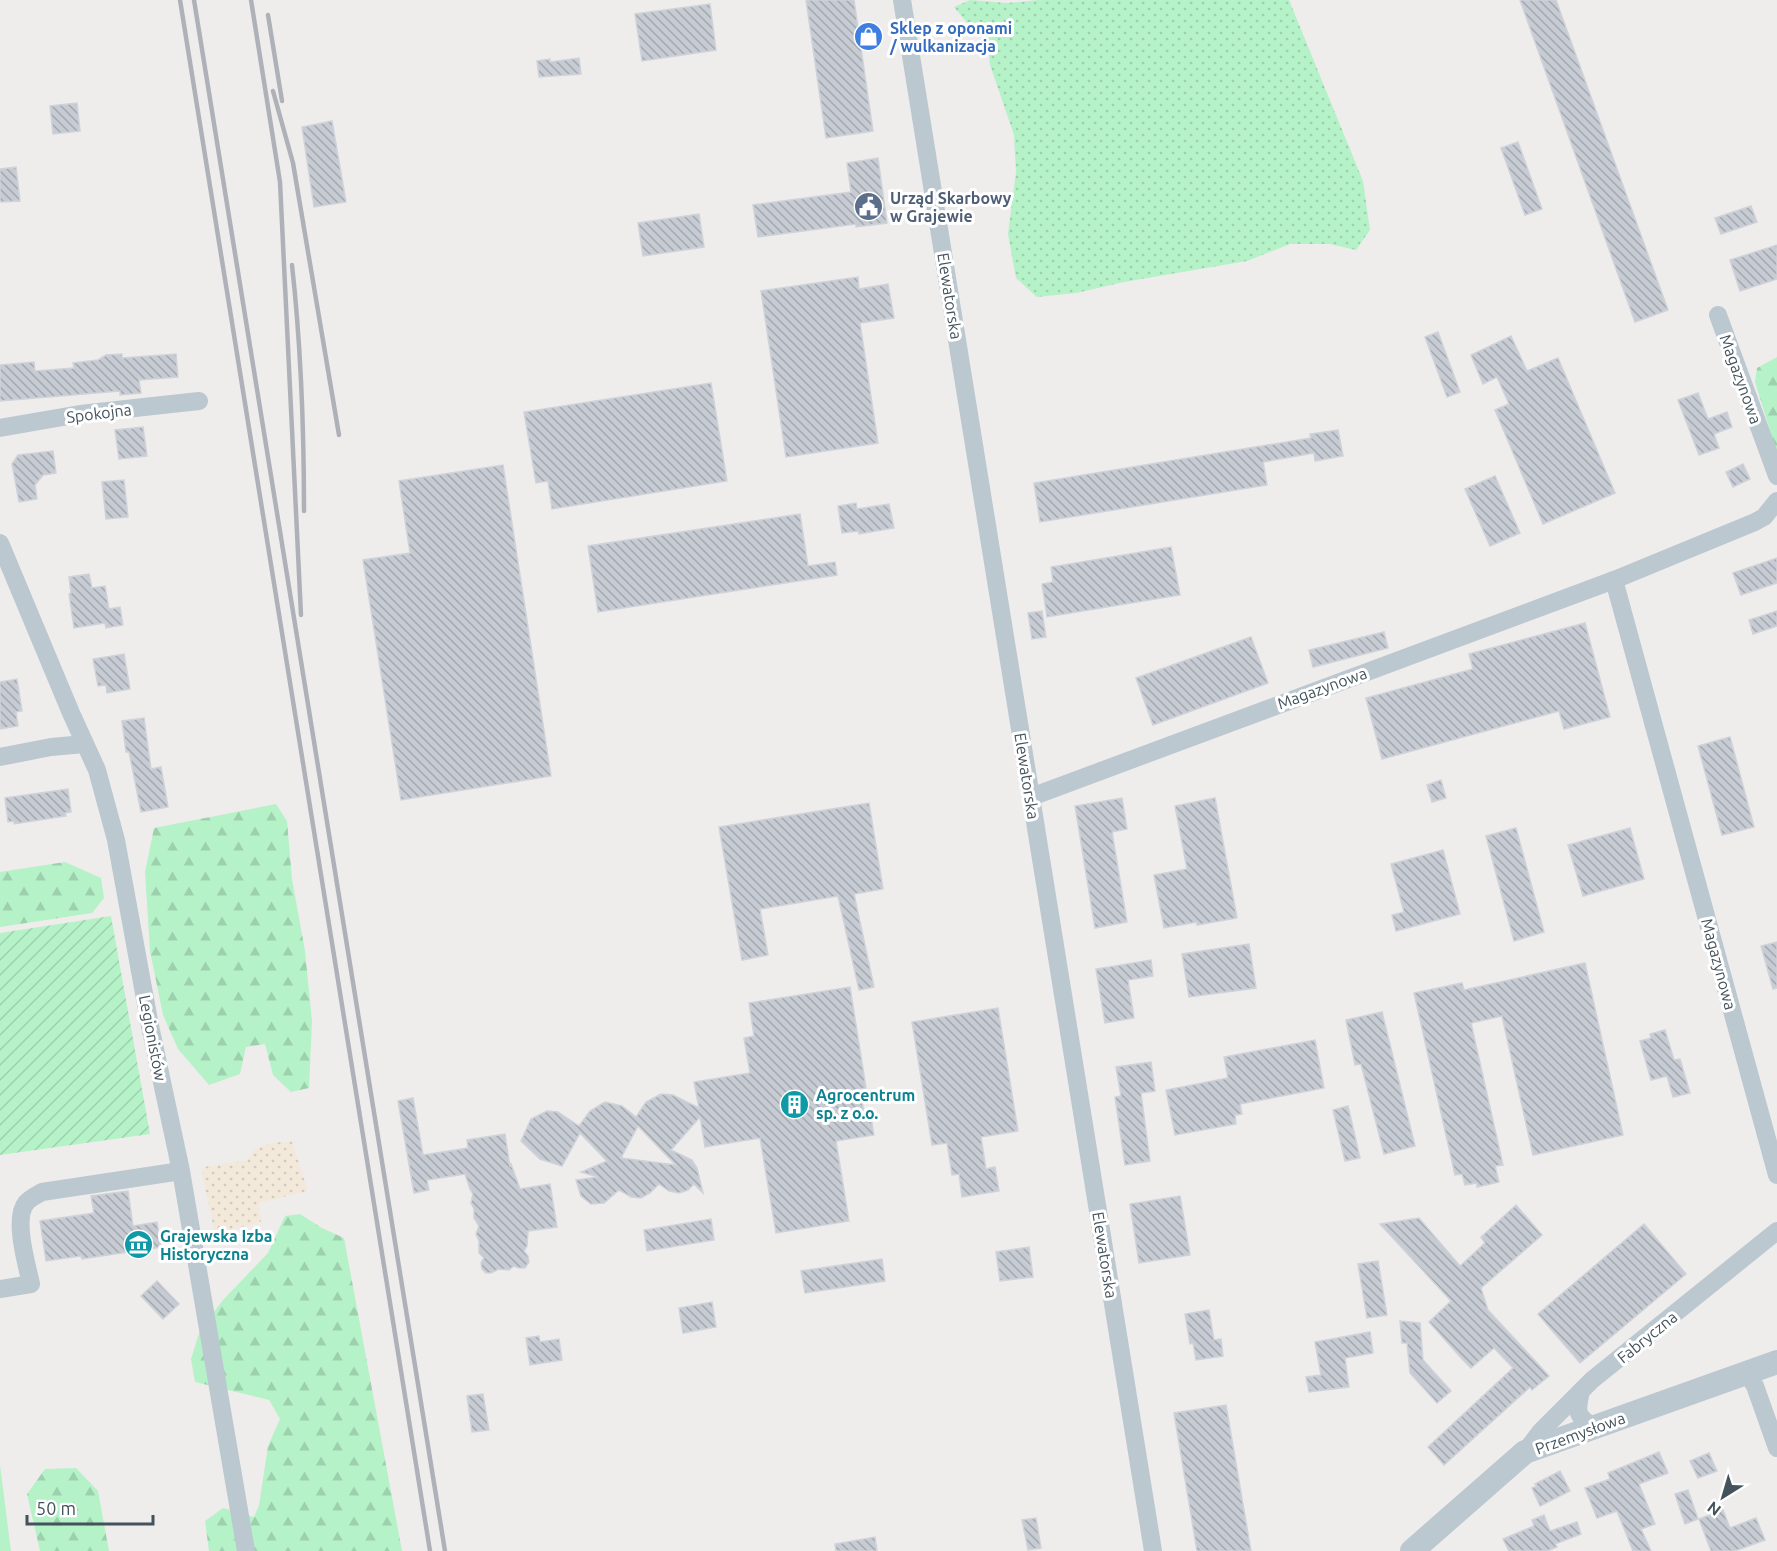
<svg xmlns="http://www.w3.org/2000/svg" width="1777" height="1551" font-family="Ubuntu,sans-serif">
<defs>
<pattern id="grass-dots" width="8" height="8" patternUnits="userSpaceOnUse" patternTransform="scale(1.5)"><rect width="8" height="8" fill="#b5f2c8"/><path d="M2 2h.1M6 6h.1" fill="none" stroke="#9dd1ae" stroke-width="1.8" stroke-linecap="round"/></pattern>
<pattern id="forest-firs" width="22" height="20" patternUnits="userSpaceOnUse" patternTransform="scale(1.5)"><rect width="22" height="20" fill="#b5f2c8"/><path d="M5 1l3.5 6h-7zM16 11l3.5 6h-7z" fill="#9dd1ae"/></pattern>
<pattern id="sand-dots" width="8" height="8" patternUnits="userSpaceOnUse" patternTransform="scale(1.5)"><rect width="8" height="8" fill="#f3e9da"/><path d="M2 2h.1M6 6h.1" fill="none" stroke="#d2cabd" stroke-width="1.8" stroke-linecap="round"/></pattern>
<pattern id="garden-furrows" width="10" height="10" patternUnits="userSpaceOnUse" patternTransform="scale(1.5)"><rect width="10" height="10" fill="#b5f2c8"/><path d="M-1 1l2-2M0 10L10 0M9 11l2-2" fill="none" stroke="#9dd1ae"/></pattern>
<pattern id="building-back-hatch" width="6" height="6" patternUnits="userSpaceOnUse" patternTransform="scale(1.5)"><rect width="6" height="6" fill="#c7cbd3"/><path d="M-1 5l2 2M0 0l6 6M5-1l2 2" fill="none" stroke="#a3a7ae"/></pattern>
</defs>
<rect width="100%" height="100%" fill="#efecec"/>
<path fill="url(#grass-dots)" d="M970,0L1007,3L1039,0H1289L1363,181L1370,230L1356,250L1330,244H1290L1247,261L1124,282L1076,293L1037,297L1016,278L1008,234L1016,172L1014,135L990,65L988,44L970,26L954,7Z"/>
<g fill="url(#forest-firs)">
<path d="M1777,357V453L1755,382L1757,368Z"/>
<path d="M276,804L287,821L292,879L305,951L312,1021L309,1088L291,1092L273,1075L265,1044L246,1047L240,1074L209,1085L178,1049L163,1015L150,951L145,872L154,828Z"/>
<path d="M65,862L101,878L104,898L92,913L0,927V872Z"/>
<path d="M300,1214L322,1228L344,1238L402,1551H209L205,1521L223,1508L254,1517L259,1505L268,1446L280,1419L269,1400L195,1382L191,1359L200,1330L223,1300L268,1253L285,1216Z"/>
<path d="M76,1468L98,1491L109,1551H40L27,1494L45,1469Z"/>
</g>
<path fill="url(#sand-dots)" d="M292,1141L308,1191L259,1203L261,1222L215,1234L202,1174L204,1167L248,1160C254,1142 276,1143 292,1141Z"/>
<path fill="#b5f2c8" d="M0,1465L11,1551H0Z"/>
<path fill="url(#garden-furrows)" d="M111,916L150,1134L0,1155V933Z"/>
<g fill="url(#building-back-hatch)" stroke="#cfd3d9" stroke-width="1.5" fill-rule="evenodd">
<path d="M806,0H854L873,131L826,138Z"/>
<path d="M1520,0H1556L1668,310L1635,322Z"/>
<path d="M710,4L716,50L642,61L635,14Z"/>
<path d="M579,58L581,74L539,77L537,61L550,59V62Z"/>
<path d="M77,103L80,131L53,134L50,106Z"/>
<path d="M332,121L346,202L314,207L302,127Z"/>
<path d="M1518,142L1542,209L1525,215L1501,148Z"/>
<path d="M878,158L887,223L856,227V224L758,237L753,205L851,192L847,163Z"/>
<path d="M16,167L20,201L0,202V169Z"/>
<path d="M1751,206L1757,222L1721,234L1715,218Z"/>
<path d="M699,214L704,247L643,256L638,223Z"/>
<path d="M1777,245V279L1740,291L1730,260Z"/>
<path d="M858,277L859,289L888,284L894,318L860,323L878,443L786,457L761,291Z"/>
<path d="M1438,332L1460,392L1447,397L1425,337Z"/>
<path d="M1511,336L1527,371L1558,358L1615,493L1543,524L1495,410L1509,404L1497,377L1483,384L1471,355Z"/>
<path d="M122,354V358L176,354L178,377L139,380L141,393L120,395V391L0,401V365L34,362L35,371L74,368L73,363L98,360L106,355Z"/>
<path d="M711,383L727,481L552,509L548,481L536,483L524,412Z"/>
<path d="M1698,393L1708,419L1727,412L1732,427L1714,434L1719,448L1699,455L1678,400Z"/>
<path d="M143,427L147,456L119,459L115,430Z"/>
<path d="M1338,430L1343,456L1315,461L1314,453L1263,462L1267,485L1040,522L1034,483L1311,438L1310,434Z"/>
<path d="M53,451L56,473L43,475L35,485L37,499L19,502L12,464L18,455Z"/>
<path d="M1743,464L1750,479L1733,487L1726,472Z"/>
<path d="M503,465L551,776L401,800L363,560L410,553L399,481Z"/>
<path d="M1495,476L1520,533L1490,546L1465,489Z"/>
<path d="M124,480L128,517L106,519L102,482Z"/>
<path d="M856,503L857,509L889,504L894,528L859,534L858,531L842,533L838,506Z"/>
<path d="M800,514L808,566L835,562L837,575L598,612L588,546Z"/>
<path d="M1171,547L1180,595L1047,617L1042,584L1053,582L1051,567Z"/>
<path d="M1777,558V583L1741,595L1733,573Z"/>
<path d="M89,574L92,588L105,586L109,609L120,607L123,625L106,628L105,623L74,628L69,594L71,593L69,577Z"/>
<path d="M1042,611L1046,637L1032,639L1028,613Z"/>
<path d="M1777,611V626L1753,634L1749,620Z"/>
<path d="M1585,623L1610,717L1564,729L1559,711L1382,759L1366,698L1473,669L1469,654Z"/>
<path d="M1384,632L1388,648L1313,667L1309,650Z"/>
<path d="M1251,637L1268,683L1153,725L1136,678Z"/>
<path d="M124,654L130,689L107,693L106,685L98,686L93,659Z"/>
<path d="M17,679L22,711L16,712L18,726L0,729V682Z"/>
<path d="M144,718L151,769L161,767L168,807L141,812L129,752H126L122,721Z"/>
<path d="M1730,737L1754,827L1722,835L1698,746Z"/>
<path d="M1441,780L1446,798L1432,802L1427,785Z"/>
<path d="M68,789L71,812L65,813L66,816L14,824V821L8,822L5,798Z"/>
<path d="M1122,798L1127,829L1112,832L1127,922L1095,928L1075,806Z"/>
<path d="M1215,798L1237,918L1197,925V922L1164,928L1154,875L1187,869L1175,806Z"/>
<path d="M869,803L883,889L854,894L874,987L859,990L838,896L760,909L768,955L742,960L719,827Z"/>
<path d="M1516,828L1544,932L1514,941L1486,836Z"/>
<path d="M1630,828L1644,879L1583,896L1568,845Z"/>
<path d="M1443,850L1460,914L1396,931L1392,915L1404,912L1391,864Z"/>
<path d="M1777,942V988L1773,989L1761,946Z"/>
<path d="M1249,944L1256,988L1189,997L1182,954Z"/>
<path d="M1151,960L1153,976L1128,980L1134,1018L1105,1023L1096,969Z"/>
<path d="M1585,963L1623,1135L1533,1155L1502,1016L1471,1023L1503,1165L1495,1166L1499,1182L1477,1187V1183L1465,1185L1462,1174L1455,1175L1414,993L1462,983L1464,990Z"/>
<path d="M850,987L866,1088L860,1089L865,1119L871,1118L874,1135L836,1141L849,1221L776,1233L760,1138L705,1147L700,1117L671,1150L692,1160L697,1168L703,1193L694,1184L688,1190L679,1193L669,1191L659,1184L650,1193L641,1198L631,1197L619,1190L604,1203L591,1204L581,1196L576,1180L598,1177L581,1172L607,1161L580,1133L562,1166L540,1159L521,1141L531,1119L547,1111L558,1112L579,1126L590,1111L605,1102L622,1106L636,1117L646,1102L661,1094L673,1095L699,1108L694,1082L750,1073L744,1038L754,1036L749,1003ZM638,1126L666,1155L676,1165L621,1158Z"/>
<path d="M998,1008L1018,1131L981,1137L986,1169L995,1167L999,1191L962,1197L959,1174L952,1175L947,1143L932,1145L912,1022Z"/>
<path d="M1382,1012L1415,1146L1384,1154L1361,1064L1355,1065L1346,1020Z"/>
<path d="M1665,1030L1674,1060L1680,1059L1690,1093L1673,1097L1667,1076L1651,1080L1640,1041L1651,1038L1650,1034Z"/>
<path d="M1315,1040L1324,1088L1240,1104L1242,1114L1235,1115L1236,1124L1175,1135L1166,1090L1228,1078L1224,1057Z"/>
<path d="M1151,1062L1155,1091L1141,1093L1150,1161L1125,1165L1115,1097L1121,1096L1116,1067Z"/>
<path d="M413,1098L423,1155L468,1148L467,1140L505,1134L510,1167L511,1164L520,1189L550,1184L557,1227L528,1231L527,1246L524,1251L528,1256L529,1262L525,1268H519L514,1266L509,1270L499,1269L491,1273H486L482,1269L481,1263L484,1258L479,1253V1241L476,1234L479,1226L474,1218V1209L471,1203L473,1194L470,1189L465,1174L427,1180L429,1190L414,1193L398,1101Z"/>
<path d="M1348,1106L1360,1158L1345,1161L1333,1110Z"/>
<path d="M128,1191L133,1226L157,1222L161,1247L82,1259L81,1256L46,1261L40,1221L94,1213L91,1196Z"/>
<path d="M1180,1196L1190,1255L1139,1263L1130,1204Z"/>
<path d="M1516,1205L1542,1235L1481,1288L1488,1310L1549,1376L1532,1390L1530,1387L1444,1465L1428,1447L1513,1368L1494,1348L1471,1368L1463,1360L1429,1322L1451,1301L1380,1224L1419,1218L1460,1266L1485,1243L1481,1237Z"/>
<path d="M711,1219L714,1240L647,1251L644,1230Z"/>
<path d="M1644,1224L1686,1274L1580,1363L1538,1314Z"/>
<path d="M1029,1247L1033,1277L1000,1281L996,1252Z"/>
<path d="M882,1259L885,1281L805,1293L801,1271Z"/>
<path d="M1378,1261L1387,1315L1367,1318L1358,1264Z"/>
<path d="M157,1281L179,1304L163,1319L141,1296Z"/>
<path d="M712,1302L716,1327L683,1333L679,1308Z"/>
<path d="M1209,1310L1214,1340L1221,1339L1223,1356L1196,1360L1193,1343L1190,1344L1185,1314Z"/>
<path d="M1400,1321L1420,1323L1423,1360L1451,1391L1437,1403L1410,1373L1407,1343H1402Z"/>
<path d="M1370,1332L1373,1353L1345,1358L1349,1387L1309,1392L1306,1377L1321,1375L1315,1342Z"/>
<path d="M539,1336L540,1342L559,1339L562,1360L530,1365L526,1338Z"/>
<path d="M483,1394L489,1430L472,1432L467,1396Z"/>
<path d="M1226,1405L1251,1551H1197L1174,1413Z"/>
<path d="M1659,1452L1668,1473L1639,1484L1655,1524L1641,1529L1651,1551H1633L1617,1511L1597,1518L1585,1488L1610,1479L1608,1473Z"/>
<path d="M1709,1453L1717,1471L1698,1478L1690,1461Z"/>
<path d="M1560,1471L1570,1491L1540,1506L1532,1488L1537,1486L1535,1484Z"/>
<path d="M1688,1490L1698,1519L1685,1524L1675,1494Z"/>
<path d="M1723,1510L1730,1528L1756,1518L1765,1540L1735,1551H1711L1699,1519Z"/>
<path d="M1544,1515L1550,1531L1577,1522L1581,1534L1555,1544L1557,1547L1547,1551H1509L1503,1539L1534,1526L1532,1520Z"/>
<path d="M1036,1518L1041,1548L1028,1550L1022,1520Z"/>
<path d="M875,1537L877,1551H836L835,1544Z"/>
</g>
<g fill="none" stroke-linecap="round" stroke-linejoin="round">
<g stroke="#bbc8d0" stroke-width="18">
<path d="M902,0L1153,1551"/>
<path d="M1718,315L1777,476"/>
<path d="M0,428L80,414L199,401"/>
<path d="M0,543L71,713L97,770L116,840L150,1026L181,1171L246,1551"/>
<path d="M1614,580L1777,1175"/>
<path d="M0,757L51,747L84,744"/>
<path d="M1031,797L1614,580L1755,522L1764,517L1777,501"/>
<path d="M0,1289L31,1284C27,1265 13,1219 26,1203C30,1198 37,1195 42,1192L181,1171"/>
<path d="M1747,1373L1755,1386L1777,1448"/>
<path d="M1581,1391C1576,1413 1576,1415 1594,1428"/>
<path d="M1525,1452L1541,1431L1592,1380L1777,1231"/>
</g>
<path stroke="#bbc8d0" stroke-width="24" d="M1412,1551L1525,1452L1777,1362"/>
<g stroke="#aeb2b8" stroke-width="4.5">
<path d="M180,0L430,1551"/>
<path d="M194,0L445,1551"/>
<path d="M251,0L280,182L301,615"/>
<path d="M268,15L282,101"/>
<path d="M273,91L293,163L339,435"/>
<path d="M292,265C301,346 304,429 304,511"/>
</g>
</g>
<defs>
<symbol id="shop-disc" viewBox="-11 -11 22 22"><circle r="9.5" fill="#3f7fe0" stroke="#fff"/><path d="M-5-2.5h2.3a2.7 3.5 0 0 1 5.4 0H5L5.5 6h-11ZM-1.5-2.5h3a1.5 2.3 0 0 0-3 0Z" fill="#fff"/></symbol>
<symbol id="civic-disc" viewBox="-11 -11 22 22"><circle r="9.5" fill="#5c6f8a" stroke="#fff"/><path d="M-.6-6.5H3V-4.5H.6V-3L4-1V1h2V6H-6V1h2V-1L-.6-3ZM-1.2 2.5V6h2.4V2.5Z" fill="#fff"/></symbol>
<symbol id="building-disc" viewBox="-11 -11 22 22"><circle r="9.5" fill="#0f9aa8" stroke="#fff"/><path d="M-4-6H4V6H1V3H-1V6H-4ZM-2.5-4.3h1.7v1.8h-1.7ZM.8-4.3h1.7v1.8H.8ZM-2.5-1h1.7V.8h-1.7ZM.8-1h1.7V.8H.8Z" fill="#fff"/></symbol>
<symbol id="museum-disc" viewBox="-11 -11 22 22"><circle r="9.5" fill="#0f9aa8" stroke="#fff"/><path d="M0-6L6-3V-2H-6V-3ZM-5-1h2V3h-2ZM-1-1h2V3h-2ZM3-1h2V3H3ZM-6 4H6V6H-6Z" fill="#fff"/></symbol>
</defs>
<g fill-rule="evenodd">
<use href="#shop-disc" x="852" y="20" width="33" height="33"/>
<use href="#civic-disc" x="852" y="190" width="33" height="33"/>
<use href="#building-disc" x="778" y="1088" width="33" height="33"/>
<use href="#museum-disc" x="122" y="1228" width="33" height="33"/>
</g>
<g text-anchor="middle" stroke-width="6" stroke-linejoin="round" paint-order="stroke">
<g font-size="16" font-weight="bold" fill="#366cbe" stroke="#fff" text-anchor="start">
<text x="890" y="34">Sklep z oponami<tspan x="890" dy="18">/ wulkanizacja</tspan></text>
</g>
<g font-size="16" font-weight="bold" fill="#4e5e75" stroke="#fff" text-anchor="start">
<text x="890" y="204">Urząd Skarbowy<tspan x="890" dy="18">w Grajewie</tspan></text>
</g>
<g font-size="16" fill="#43525b" stroke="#fff">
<text transform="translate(950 296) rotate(81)" y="6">Elewatorska</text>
<text transform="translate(1741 379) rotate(70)" y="6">Magazynowa</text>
<text transform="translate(99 413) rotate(-7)" y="6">Spokojna</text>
<text transform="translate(1322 688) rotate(-20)" y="6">Magazynowa</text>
<text transform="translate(1027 776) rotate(81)" y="6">Elewatorska</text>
<text transform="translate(1719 964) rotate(75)" y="6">Magazynowa</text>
<text transform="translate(153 1038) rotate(79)" y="6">Legionistów</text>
<text transform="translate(1105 1255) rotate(81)" y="6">Elewatorska</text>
<text transform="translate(1647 1337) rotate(-39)" y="6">Fabryczna</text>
<text transform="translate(1580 1433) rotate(-20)" y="6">Przemysłowa</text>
</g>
<g font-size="16" font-weight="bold" fill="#0d838f" stroke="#fff" text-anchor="start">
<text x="816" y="1101">Agrocentrum<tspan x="816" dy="18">sp. z o.o.</tspan></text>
<text x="160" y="1242">Grajewska Izba<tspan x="160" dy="18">Historyczna</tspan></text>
</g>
</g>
<g transform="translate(1723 1497) rotate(217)" stroke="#ffffff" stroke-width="4.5" paint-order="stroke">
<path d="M0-4.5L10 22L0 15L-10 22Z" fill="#43525b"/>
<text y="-9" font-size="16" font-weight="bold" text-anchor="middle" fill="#43525b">N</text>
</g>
<path d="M27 1515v9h126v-9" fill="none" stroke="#43525b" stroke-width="3"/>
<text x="36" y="1515" font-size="18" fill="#43525b" stroke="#ffffff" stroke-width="4.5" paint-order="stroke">50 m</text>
</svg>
